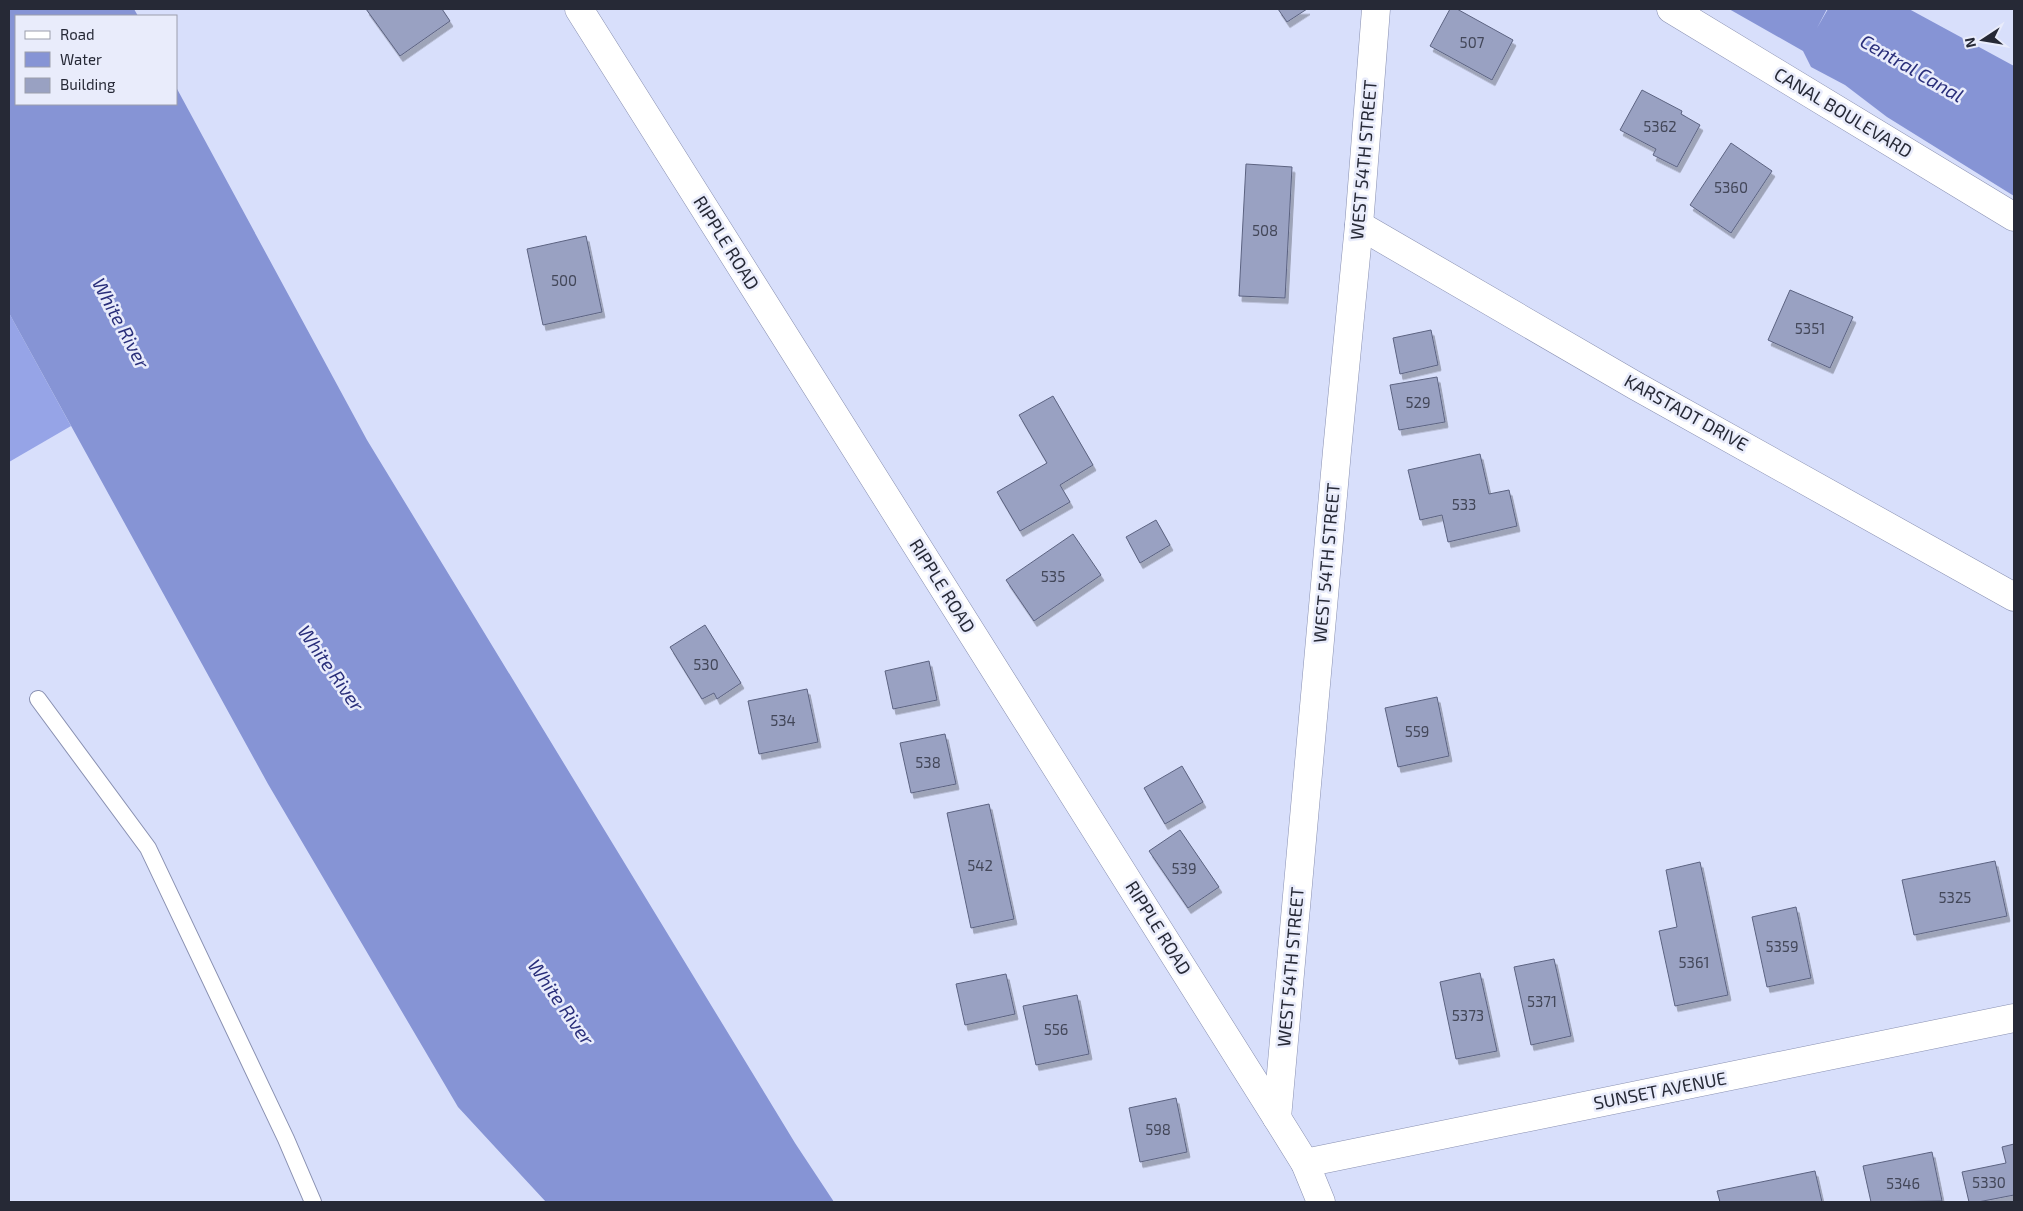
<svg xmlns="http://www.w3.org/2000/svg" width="2023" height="1211" font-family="'Exo 2',sans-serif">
<defs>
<filter id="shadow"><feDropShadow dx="3" dy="5.5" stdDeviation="0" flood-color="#0004"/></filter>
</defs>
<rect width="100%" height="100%" fill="#d8dffb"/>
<path fill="#96a4e7" d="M9,313L71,426L9,462Z"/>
<g fill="#8694d5">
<path d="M9,9H134L138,16H16V104H176V87L367,440L795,1143L834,1202H546L458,1107L268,784L9,313Z"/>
<path d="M1729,9H1827L1817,28L1828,9H1909L2014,66V196L1887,117L1845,85L1811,67L1803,51Z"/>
</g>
<g fill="#99a1c2" stroke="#5c6381" filter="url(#shadow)">
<path d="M366,9H442L450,21L400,56Z"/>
<path d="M1278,9H1307L1287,22Z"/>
<path d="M1450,9H1457L1513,40L1492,80L1430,46Z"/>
<path d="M1642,90L1682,111L1681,114L1700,125L1677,167L1653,155L1656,149L1620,130Z"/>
<path d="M1731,143L1772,171L1731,233L1690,205Z"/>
<path d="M1246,164L1292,167L1285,298L1239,296Z"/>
<path d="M586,236L602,312L543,325L527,249Z"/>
<path d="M1790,290L1853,317L1830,368L1768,340Z"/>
<path d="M1431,330L1438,365L1400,374L1393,338Z"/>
<path d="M1437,377L1445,422L1399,430L1390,385Z"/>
<path d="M1053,396L1093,465L1060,485L1070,502L1020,531L997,492L1047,463L1019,415Z"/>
<path d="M1480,454L1489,494L1509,490L1517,526L1448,542L1442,515L1420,520L1408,470Z"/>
<path d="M1156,520L1170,545L1140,563L1126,537Z"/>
<path d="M1073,534L1101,575L1034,621L1006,580Z"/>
<path d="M705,625L741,683L717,699L714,693L702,699L670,647Z"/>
<path d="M929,661L937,700L893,709L885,671Z"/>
<path d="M807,689L818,742L759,754L748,701Z"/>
<path d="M1437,697L1449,756L1398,767L1385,708Z"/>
<path d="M945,734L956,784L911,793L900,743Z"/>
<path d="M1182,766L1203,802L1165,824L1144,788Z"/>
<path d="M989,804L1014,919L971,928L947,813Z"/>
<path d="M1180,830L1219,887L1188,908L1149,851Z"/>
<path d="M1995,861L2007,916L1914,935L1902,880Z"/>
<path d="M1700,862L1728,995L1675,1006L1659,931L1677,927L1666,870Z"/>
<path d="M1796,907L1811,978L1767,987L1752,917Z"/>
<path d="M1554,959L1571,1036L1531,1045L1514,967Z"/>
<path d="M1480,973L1497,1051L1456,1059L1440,982Z"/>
<path d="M1006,974L1015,1014L965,1025L956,984Z"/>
<path d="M1077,995L1089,1054L1036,1065L1023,1006Z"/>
<path d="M1176,1098L1187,1152L1140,1162L1129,1108Z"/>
<path d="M2014,1144V1195L1978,1202H1969L1962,1172L2006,1163L2002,1147Z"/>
<path d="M1932,1152L1942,1201L1871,1202L1863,1166Z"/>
<path d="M1815,1171L1822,1202H1720L1717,1191Z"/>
</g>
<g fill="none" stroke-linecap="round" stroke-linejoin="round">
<defs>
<path id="service" d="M38,699L148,848L286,1139L313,1202"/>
<g id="minor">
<path d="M579,9L1277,1118L1305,1163L1321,1202"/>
<path d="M1671,9L2014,217"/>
<path d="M1359,225L1636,386L2014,597"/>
<path d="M1277,1118L1337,451L1359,225L1376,9"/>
<path d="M1305,1163L2014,1018"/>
</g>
</defs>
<use href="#service" stroke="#8990b1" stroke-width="18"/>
<use href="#minor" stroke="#8990b1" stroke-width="29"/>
<use href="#service" stroke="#fff" stroke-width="16"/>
<use href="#minor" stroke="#fff" stroke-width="28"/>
</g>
<g text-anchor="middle" stroke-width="5" stroke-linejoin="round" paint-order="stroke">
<g font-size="15" fill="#434759">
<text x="1472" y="48">507</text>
<text x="1660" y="132">5362</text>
<text x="1731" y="193">5360</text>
<text x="1265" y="236">508</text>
<text x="564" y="286">500</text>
<text x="1810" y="334">5351</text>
<text x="1418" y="408">529</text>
<text x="1464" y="510">533</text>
<text x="1053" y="582">535</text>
<text x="706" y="670">530</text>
<text x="783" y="726">534</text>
<text x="1417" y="737">559</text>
<text x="928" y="768">538</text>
<text x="980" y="871">542</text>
<text x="1184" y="874">539</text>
<text x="1955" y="903">5325</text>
<text x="1782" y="952">5359</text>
<text x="1694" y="968">5361</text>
<text x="1542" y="1007">5371</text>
<text x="1468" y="1021">5373</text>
<text x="1056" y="1035">556</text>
<text x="1158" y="1135">598</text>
<text x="1989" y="1188">5330</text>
<text x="1903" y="1189">5346</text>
</g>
<g font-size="18" fill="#262936" stroke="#e9ecfb">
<text transform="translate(1843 113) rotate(31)" y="6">CANAL BOULEVARD</text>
<text transform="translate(1364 160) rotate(-85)" y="6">WEST 54TH STREET</text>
<text transform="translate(726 243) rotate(58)" y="6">RIPPLE ROAD</text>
<text transform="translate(1686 413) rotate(29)" y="6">KARSTADT DRIVE</text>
<text transform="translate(1327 563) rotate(-85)" y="6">WEST 54TH STREET</text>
<text transform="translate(942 586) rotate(58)" y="6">RIPPLE ROAD</text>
<text transform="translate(1158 928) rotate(58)" y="6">RIPPLE ROAD</text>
<text transform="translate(1291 967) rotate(-85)" y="6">WEST 54TH STREET</text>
<text transform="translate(1660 1091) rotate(-11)" y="6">SUNSET AVENUE</text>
</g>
<g font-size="19" font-style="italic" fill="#292e7a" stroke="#e9ecfb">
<text transform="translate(1912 68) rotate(30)" y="7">Central Canal</text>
<text transform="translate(121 323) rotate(62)" y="7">White River</text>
<text transform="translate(331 668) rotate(55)" y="7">White River</text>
<text transform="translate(561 1002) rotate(55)" y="7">White River</text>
</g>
</g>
<rect width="2023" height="1211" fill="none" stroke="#262936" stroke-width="20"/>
<rect x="15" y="15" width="162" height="90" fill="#e9ecfb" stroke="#9b9eac"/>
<rect x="25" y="31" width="25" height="8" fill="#ffffff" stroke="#9b9eac"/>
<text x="60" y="40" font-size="15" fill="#262936">Road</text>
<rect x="25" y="52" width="25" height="15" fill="#8694d5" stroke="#9b9eac"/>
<text x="60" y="65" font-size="15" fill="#262936">Water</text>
<rect x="25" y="78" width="25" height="15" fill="#99a1c2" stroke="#9b9eac"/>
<text x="60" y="90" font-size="15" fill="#262936">Building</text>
<g transform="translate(1983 40) rotate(258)" stroke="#e9ecfb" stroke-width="4" paint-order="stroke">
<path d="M0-4L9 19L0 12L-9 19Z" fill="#262936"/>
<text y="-8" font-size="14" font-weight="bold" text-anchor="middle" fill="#262936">N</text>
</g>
</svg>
